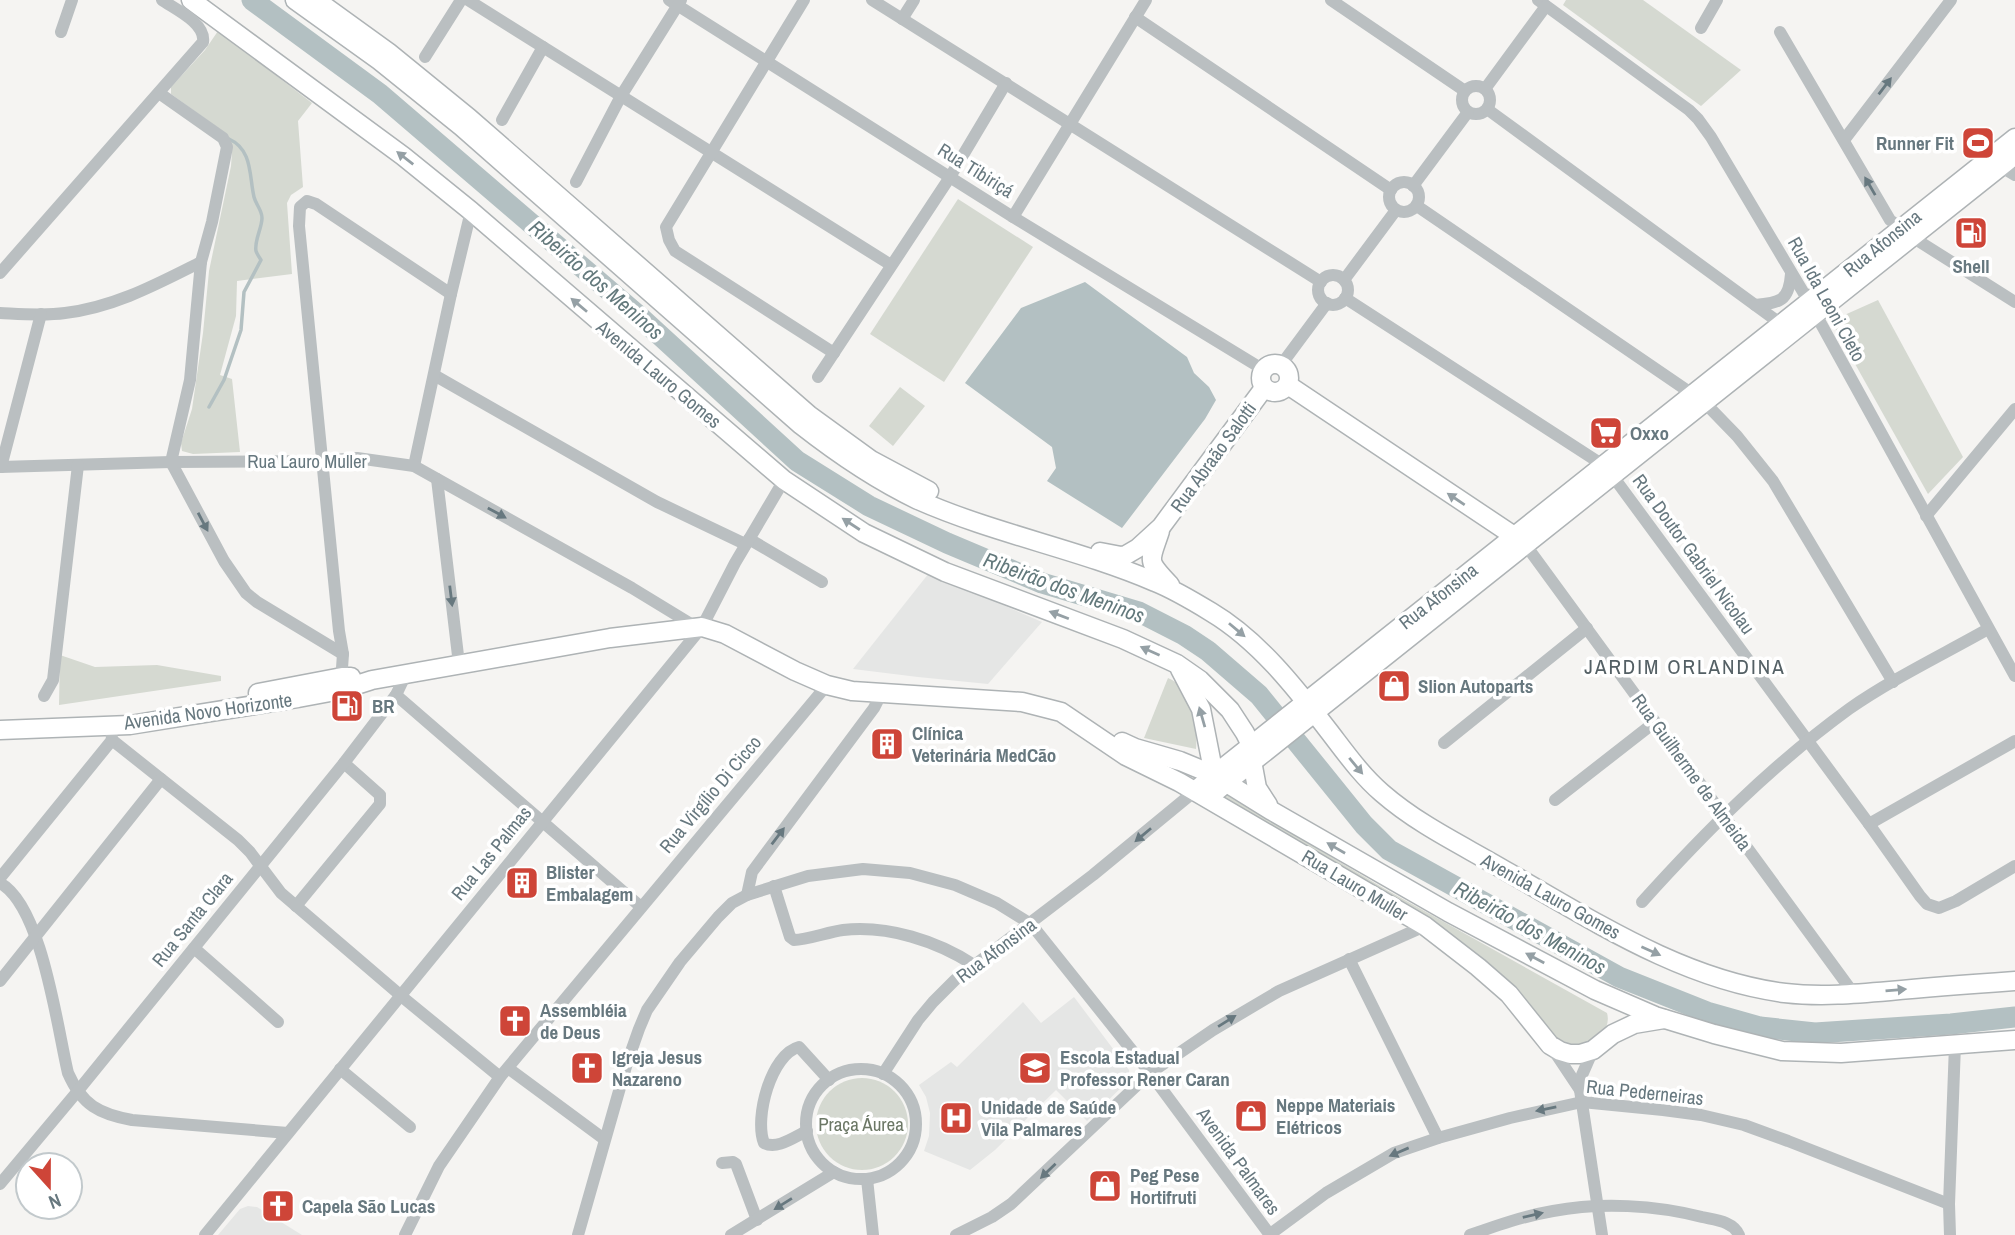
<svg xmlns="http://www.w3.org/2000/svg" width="2015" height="1235" font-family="'Archivo Narrow',sans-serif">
<rect width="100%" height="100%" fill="#f5f4f2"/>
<g fill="#e5e6e5">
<path d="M929,573L1042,622L988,684L918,677L853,669Z"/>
<path d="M1074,997L1129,1070V1080L1087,1121L1056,1090L995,1150L970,1170L924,1151L929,1136L930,1113L926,1097L919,1085L951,1062L957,1067L1023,1002L1041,1023Z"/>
<path d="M248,1206L257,1207L302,1235H218L240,1209Z"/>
</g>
<g fill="#d5d9d1">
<path d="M1566,0H1643L1741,70L1701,106L1563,5Z"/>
<path d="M218,31L312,103L298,121L303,187L291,195L287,203L292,274L237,281L236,316L220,375L232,379L240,452L193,454L182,451L181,443L192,409L203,333L209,271L231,166L232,152L228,135L171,94V87L205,50Z"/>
<path d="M958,199L1033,247L944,382L870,334Z"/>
<path d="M1878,300L1963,457L1928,494L1831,321Z"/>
<path d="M900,387L925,406L893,446L869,426Z"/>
<path d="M60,655L95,667L157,665L221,676V681L59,705Z"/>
<path d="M1168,678C1191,686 1198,728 1196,749L1144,738Z"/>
<path d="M1219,790L1385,889L1607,1013C1611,1028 1600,1035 1590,1045L1561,1047L1512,985L1219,797Z"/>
<circle cx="862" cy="1124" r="46"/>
</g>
<path fill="#b3c0c2" d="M1085,282L1187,357L1194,373L1209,387L1216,400L1205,419L1122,528L1047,481L1056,468L1052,447L965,383L1021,308Z"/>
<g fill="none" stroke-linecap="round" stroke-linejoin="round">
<path stroke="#b3c0c2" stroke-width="3.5" d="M209,407L224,380L241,330L244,292L261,260C259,257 257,254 256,251C254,241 262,228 262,218C262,210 256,205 254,197C249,176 253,150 229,139"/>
<path stroke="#b3c0c2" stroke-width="21" d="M252,0L380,94L640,317L797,461L869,506L947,543L1042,583L1139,612L1184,635L1208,651L1259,695L1364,825L1389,850L1619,977L1707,1012L1760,1027L1815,1033L1951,1024L2015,1017"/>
<defs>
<g id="major">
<path d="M191,0L403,156L471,211L784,480L864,533L945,572L1123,639L1177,664L1200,680L1230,710L1245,733L1251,745"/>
<path d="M295,0L380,61L462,127L801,425C838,454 876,480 918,500C995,534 1078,549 1155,582C1175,590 1193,601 1211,612C1258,640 1295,687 1328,730C1345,752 1361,775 1382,793C1420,826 1464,846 1506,871C1594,921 1683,980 1785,993C1820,997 1855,994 1890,991C1932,987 1973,984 2015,981"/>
<path d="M316,0L388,52L469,118L809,415L871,460L929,491"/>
<circle cx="1275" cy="378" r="14"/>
<path d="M1288,385L1514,536"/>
<path d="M1160,531C1150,562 1145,559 1170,585"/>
<path d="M1100,552L1121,556L1126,555L1138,548L1161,527L1264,388"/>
<path d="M1180,669L1201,709L1214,775"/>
<path d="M258,693L342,677H351"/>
<path d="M0,730L130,725L298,698L341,690L372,680L610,638L702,627L725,634L795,671L827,685L852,691L1022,702L1061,712L1126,756L1179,782L1425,926L1478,967L1509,994L1550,1045L1560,1051L1570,1054H1580L1593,1050L1613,1034L1634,1024L1664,1019"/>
<path d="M1122,742L1135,748L1180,761L1214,775L1272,811L1448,912L1595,990L1655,1016L1714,1034L1782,1051L1841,1053L2015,1040"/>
<path d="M1252,761L1257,788L1268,805"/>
<path d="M1195,791L1214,775L2015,138"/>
<path d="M1208,798L1226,783L2015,155"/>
</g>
</defs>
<use href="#major" stroke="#aeb3b5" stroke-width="21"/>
<g stroke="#babfc1" stroke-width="12">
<path d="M468,0L891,265"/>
<path d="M669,0L1013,217L1264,370"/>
<path d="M804,0L666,227L669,240L675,251L834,353"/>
<path d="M872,0L1321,282"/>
<path d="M1331,0L1465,91"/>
<path d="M1538,0L1689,110L1698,119L1711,137L1809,302L2015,676"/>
<path d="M1135,17L1391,190"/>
<path d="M902,19L914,0"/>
<path d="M1701,28L1717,0"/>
<path d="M61,32L72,0"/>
<path d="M1780,32L1890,220L1920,242L2015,302"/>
<path d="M425,57L461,0"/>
<circle cx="1476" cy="100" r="14"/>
<path d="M1485,89L1546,6"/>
<path d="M159,93L223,138L227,147L212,222L201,262L190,380L171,462L224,561L246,593L257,602L343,654"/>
<path d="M1487,109L1781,324"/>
<path d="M502,120L543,47"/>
<path d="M1844,140L1951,0"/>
<path d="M2000,166L2015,175"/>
<path d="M576,182L621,96L681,0"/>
<circle cx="1404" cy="197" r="15"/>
<path d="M1413,186L1468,112"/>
<path d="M1417,206L1704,402L1737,436L1773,481L1893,682"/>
<path d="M1013,217L1146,0"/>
<path d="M0,273L203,42C206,23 175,9 162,0"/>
<circle cx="1333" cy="290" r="15"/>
<path d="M1344,280L1396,210"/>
<path d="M1345,298L1603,465L1612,475L1869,824L1920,896L1927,904L1939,908L1956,901L2015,866"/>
<path d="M1755,305C1780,303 1789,301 1791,274"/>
<path d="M0,313C21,314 44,316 65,313C115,307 157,284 201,262"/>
<path d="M1281,365L1327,303"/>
<path d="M434,375L657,502L745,544"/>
<path d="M818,377L950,177L1006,83"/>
<path d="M414,466L451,294L471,211"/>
<path d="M0,467L171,462L322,461L357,458L414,466L632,588L696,627"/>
<path d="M1,467L41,314"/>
<path d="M437,479L459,664"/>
<path d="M1926,516L2015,409"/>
<path d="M749,539L822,582"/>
<path d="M1520,541L1525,544L1854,994"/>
<path d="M341,682L343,654L339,631L299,226L300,207L307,201L316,204L451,294"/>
<path d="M396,695L641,907"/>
<path d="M44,696L53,680L78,465"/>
<path d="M111,724L112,740L238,840L250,852L281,893L406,1000L500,1077"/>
<path d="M1444,743L1587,628"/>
<path d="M1555,800L1655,722"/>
<path d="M1869,824L2015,741"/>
<path d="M0,878L112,740"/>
<path d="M0,883C42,906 57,1027 68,1073C82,1105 99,1114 132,1120L288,1133"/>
<path d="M774,886L790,937L794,940C807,940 828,932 843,930C888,925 937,941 974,965"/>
<path d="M747,895L752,872L874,708L881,694"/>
<path d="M1642,902C1705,832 1772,765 1849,709C1892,679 1942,655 1988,629"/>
<path d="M296,906L380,804V795L344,763"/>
<path d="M194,948L278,1022"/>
<path d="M1349,959L1438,1138"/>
<path d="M0,981L161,779"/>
<path d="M1552,1048L1580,1090"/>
<path d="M1593,1050L1582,1075L1580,1090L1602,1235"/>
<path d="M508,1068L604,1139"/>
<path d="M340,1069L410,1127"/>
<circle cx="861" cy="1124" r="55"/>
<path d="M883,1074L918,1020L933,1002L955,980L1093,875L1195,791"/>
<path d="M807,1131C794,1137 777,1150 764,1143C754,1118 771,1054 799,1047L829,1080"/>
<path d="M722,1163L733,1162L736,1164L757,1220"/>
<path d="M867,1179L873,1235"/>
<path d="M0,1184L77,1092L344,763L396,695L406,674"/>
<path d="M205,1235L702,627L735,563L784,480"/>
<path d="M405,1235L439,1166L500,1077L827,685"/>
<path d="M578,1235L627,1063L639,1029L647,1010L680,962L718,917L732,903L747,895L808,876L863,869L910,873L955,885L997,903L1031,924L1150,1073L1270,1235"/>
<path d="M731,1235L834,1172"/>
<path d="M956,1235L992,1217L1011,1204L1150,1073L1213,1030L1279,991L1425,926"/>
<path d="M1269,1235L1326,1193L1394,1153L1438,1138L1510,1118L1582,1102L1663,1110L1701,1115L1744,1125L1788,1141L1949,1204"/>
<path d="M1470,1235C1498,1225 1524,1216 1553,1211C1601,1202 1655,1205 1702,1217C1715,1220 1733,1221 1739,1235"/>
<path d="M1950,1235L1949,1204L1955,1045"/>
</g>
<use href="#major" stroke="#fff" stroke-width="18"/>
</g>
<defs><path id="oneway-solid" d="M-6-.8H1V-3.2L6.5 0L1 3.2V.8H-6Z" transform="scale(1.75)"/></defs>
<g fill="#67787f">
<use href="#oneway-solid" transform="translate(1885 86) rotate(-53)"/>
<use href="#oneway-solid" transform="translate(1870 186) rotate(-120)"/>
<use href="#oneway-solid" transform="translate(497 513) rotate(29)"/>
<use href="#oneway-solid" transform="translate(203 522) rotate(62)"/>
<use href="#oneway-solid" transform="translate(451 596) rotate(83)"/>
<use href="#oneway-solid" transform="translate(1143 835) rotate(140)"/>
<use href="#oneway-solid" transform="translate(778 836) rotate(-53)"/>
<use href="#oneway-solid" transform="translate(1227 1021) rotate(-32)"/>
<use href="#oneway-solid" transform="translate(1546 1109) rotate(169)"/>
<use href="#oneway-solid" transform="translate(1399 1152) rotate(157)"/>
<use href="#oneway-solid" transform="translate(1048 1171) rotate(136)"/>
<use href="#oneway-solid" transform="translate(783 1204) rotate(148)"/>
<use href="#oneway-solid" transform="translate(1533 1215) rotate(-13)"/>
</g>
<g fill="#95a0a5">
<use href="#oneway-solid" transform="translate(405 158) rotate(-142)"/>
<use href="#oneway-solid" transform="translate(579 305) rotate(-140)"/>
<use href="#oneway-solid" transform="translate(1456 499) rotate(-146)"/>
<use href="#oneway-solid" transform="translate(851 524) rotate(-147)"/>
<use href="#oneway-solid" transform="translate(1059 615) rotate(-159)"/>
<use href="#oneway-solid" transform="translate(1237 630) rotate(40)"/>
<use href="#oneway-solid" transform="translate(1150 651) rotate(-156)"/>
<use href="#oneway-solid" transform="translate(1202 717) rotate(-106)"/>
<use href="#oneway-solid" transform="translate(1356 766) rotate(50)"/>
<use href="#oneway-solid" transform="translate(1336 848) rotate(-150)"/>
<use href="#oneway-solid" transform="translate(1651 951) rotate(24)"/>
<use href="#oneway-solid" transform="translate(1535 958) rotate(-152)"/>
<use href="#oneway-solid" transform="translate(1896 990) rotate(-5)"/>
</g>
<defs>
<symbol id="stadium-square" viewBox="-11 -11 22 22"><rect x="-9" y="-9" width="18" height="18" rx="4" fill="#ce4538" stroke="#fff"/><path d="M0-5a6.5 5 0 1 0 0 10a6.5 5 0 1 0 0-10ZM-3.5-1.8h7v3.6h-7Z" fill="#fff"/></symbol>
<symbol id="fuel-square" viewBox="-11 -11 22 22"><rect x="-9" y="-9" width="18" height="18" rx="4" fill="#ce4538" stroke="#fff"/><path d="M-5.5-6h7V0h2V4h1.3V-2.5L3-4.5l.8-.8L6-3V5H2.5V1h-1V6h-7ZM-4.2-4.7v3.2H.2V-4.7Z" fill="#fff"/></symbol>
<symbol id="supermarket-square" viewBox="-11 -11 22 22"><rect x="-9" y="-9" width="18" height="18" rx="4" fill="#ce4538" stroke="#fff"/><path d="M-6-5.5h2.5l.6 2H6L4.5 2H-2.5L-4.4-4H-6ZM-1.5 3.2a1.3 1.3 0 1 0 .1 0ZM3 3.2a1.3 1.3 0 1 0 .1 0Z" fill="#fff"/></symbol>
<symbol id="shop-square" viewBox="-11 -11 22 22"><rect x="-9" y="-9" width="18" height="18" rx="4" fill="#ce4538" stroke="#fff"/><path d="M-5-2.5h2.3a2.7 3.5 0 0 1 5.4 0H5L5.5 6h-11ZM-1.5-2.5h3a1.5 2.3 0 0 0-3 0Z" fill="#fff"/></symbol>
<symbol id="building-square" viewBox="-11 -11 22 22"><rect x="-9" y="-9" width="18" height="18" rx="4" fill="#ce4538" stroke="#fff"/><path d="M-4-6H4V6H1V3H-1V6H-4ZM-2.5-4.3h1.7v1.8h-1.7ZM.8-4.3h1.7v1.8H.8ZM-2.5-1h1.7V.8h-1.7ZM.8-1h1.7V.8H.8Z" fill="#fff"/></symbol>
<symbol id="church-square" viewBox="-11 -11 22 22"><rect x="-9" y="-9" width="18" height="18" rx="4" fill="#ce4538" stroke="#fff"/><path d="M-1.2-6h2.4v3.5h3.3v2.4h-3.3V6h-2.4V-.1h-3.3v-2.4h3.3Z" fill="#fff"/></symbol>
<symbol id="school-square" viewBox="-11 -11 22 22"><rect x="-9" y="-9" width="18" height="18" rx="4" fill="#ce4538" stroke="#fff"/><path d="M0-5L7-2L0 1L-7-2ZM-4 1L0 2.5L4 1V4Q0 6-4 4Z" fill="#fff"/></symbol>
<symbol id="hospital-square" viewBox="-11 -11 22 22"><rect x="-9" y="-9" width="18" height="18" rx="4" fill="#ce4538" stroke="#fff"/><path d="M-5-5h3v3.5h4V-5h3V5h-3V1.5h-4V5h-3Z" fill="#fff"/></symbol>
</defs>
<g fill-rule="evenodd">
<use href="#stadium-square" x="1959" y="124" width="38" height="38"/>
<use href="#fuel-square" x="1952" y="214" width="38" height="38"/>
<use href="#supermarket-square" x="1587" y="414" width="38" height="38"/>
<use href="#shop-square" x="1375" y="667" width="38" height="38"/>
<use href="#fuel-square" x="328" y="687" width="38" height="38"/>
<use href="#building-square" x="868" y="725" width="38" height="38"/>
<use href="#building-square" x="503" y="864" width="38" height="38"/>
<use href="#church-square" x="496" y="1002" width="38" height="38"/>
<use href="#church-square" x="568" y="1049" width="38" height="38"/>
<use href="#school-square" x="1016" y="1049" width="38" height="38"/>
<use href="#shop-square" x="1232" y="1097" width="38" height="38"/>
<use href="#hospital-square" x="937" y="1099" width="38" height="38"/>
<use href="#shop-square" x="1086" y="1167" width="38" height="38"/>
<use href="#church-square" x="259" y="1187" width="38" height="38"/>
</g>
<g text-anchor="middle" stroke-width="7" stroke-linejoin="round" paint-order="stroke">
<g font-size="19" font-weight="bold" fill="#67787f" stroke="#fff" text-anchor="start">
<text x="1954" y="150" text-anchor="end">Runner Fit</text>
<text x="1971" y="273" text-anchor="middle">Shell</text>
<text x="1630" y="440">Oxxo</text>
<text x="1418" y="693">Slion Autoparts</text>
<text x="372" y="713">BR</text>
<text x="912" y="740">Clínica<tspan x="912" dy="22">Veterinária MedCão</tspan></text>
<text x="546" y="879">Blister<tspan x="546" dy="22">Embalagem</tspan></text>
<text x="540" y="1017">Assembléia<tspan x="540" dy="22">de Deus</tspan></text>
<text x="612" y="1064">Igreja Jesus<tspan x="612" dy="22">Nazareno</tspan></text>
<text x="1060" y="1064">Escola Estadual<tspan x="1060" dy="22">Professor Rener Caran</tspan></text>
<text x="1276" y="1112">Neppe Materiais<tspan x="1276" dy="22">Elétricos</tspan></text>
<text x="981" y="1114">Unidade de Saúde<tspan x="981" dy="22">Vila Palmares</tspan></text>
<text x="1130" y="1182">Peg Pese<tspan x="1130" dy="22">Hortifruti</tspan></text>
<text x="302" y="1213">Capela São Lucas</text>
</g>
<g font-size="19" fill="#67787f" stroke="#fff">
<text transform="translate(976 170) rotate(32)" y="7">Rua Tibiriçá</text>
<text transform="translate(1882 243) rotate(-39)" y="7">Rua Afonsina</text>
<text transform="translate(1827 299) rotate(61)" y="7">Rua Ida Leoni Cleto</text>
<text transform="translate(659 374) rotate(40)" y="7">Avenida Lauro Gomes</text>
<text transform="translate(1213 457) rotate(-54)" y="7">Rua Abraão Salotti</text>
<text x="307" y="468">Rua Lauro Muller</text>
<text transform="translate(1694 554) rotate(54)" y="7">Rua Doutor Gabriel Nicolau</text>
<text transform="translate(1438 596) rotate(-38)" y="7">Rua Afonsina</text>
<text transform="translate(208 711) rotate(-8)" y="7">Avenida Novo Horizonte</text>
<text transform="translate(1692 772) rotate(54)" y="7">Rua Guilherme de Almeida</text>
<text transform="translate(710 794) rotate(-50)" y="7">Rua Virgílio Di Cicco</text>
<text transform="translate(491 853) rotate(-51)" y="7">Rua Las Palmas</text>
<text transform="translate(1355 885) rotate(31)" y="7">Rua Lauro Muller</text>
<text transform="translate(1551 896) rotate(29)" y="7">Avenida Lauro Gomes</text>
<text transform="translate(192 919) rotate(-51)" y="7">Rua Santa Clara</text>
<text transform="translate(996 950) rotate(-37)" y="7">Rua Afonsina</text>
<text transform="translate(1645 1092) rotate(6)" y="7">Rua Pederneiras</text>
<text transform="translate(1239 1161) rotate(54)" y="7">Avenida Palmares</text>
</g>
<g font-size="19" fill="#6b7765" stroke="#fff">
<text x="861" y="1131">Praça Áurea</text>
</g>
<g font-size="21" font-style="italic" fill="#63797c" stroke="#fff">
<text transform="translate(596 280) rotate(41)" y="7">Ribeirão dos Meninos</text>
<text transform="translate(1064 588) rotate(20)" y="7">Ribeirão dos Meninos</text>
<text transform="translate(1530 928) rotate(29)" y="7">Ribeirão dos Meninos</text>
</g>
<g font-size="21" letter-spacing="2" fill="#546065" stroke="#fff">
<text x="1685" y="674">JARDIM ORLANDINA</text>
</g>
</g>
<g transform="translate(49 1186) rotate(159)"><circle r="33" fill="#ffffff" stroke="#c2c9cc" stroke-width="2"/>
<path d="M0-5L12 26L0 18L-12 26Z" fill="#ce4538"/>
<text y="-10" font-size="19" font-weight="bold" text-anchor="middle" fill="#67787f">N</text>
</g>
</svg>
